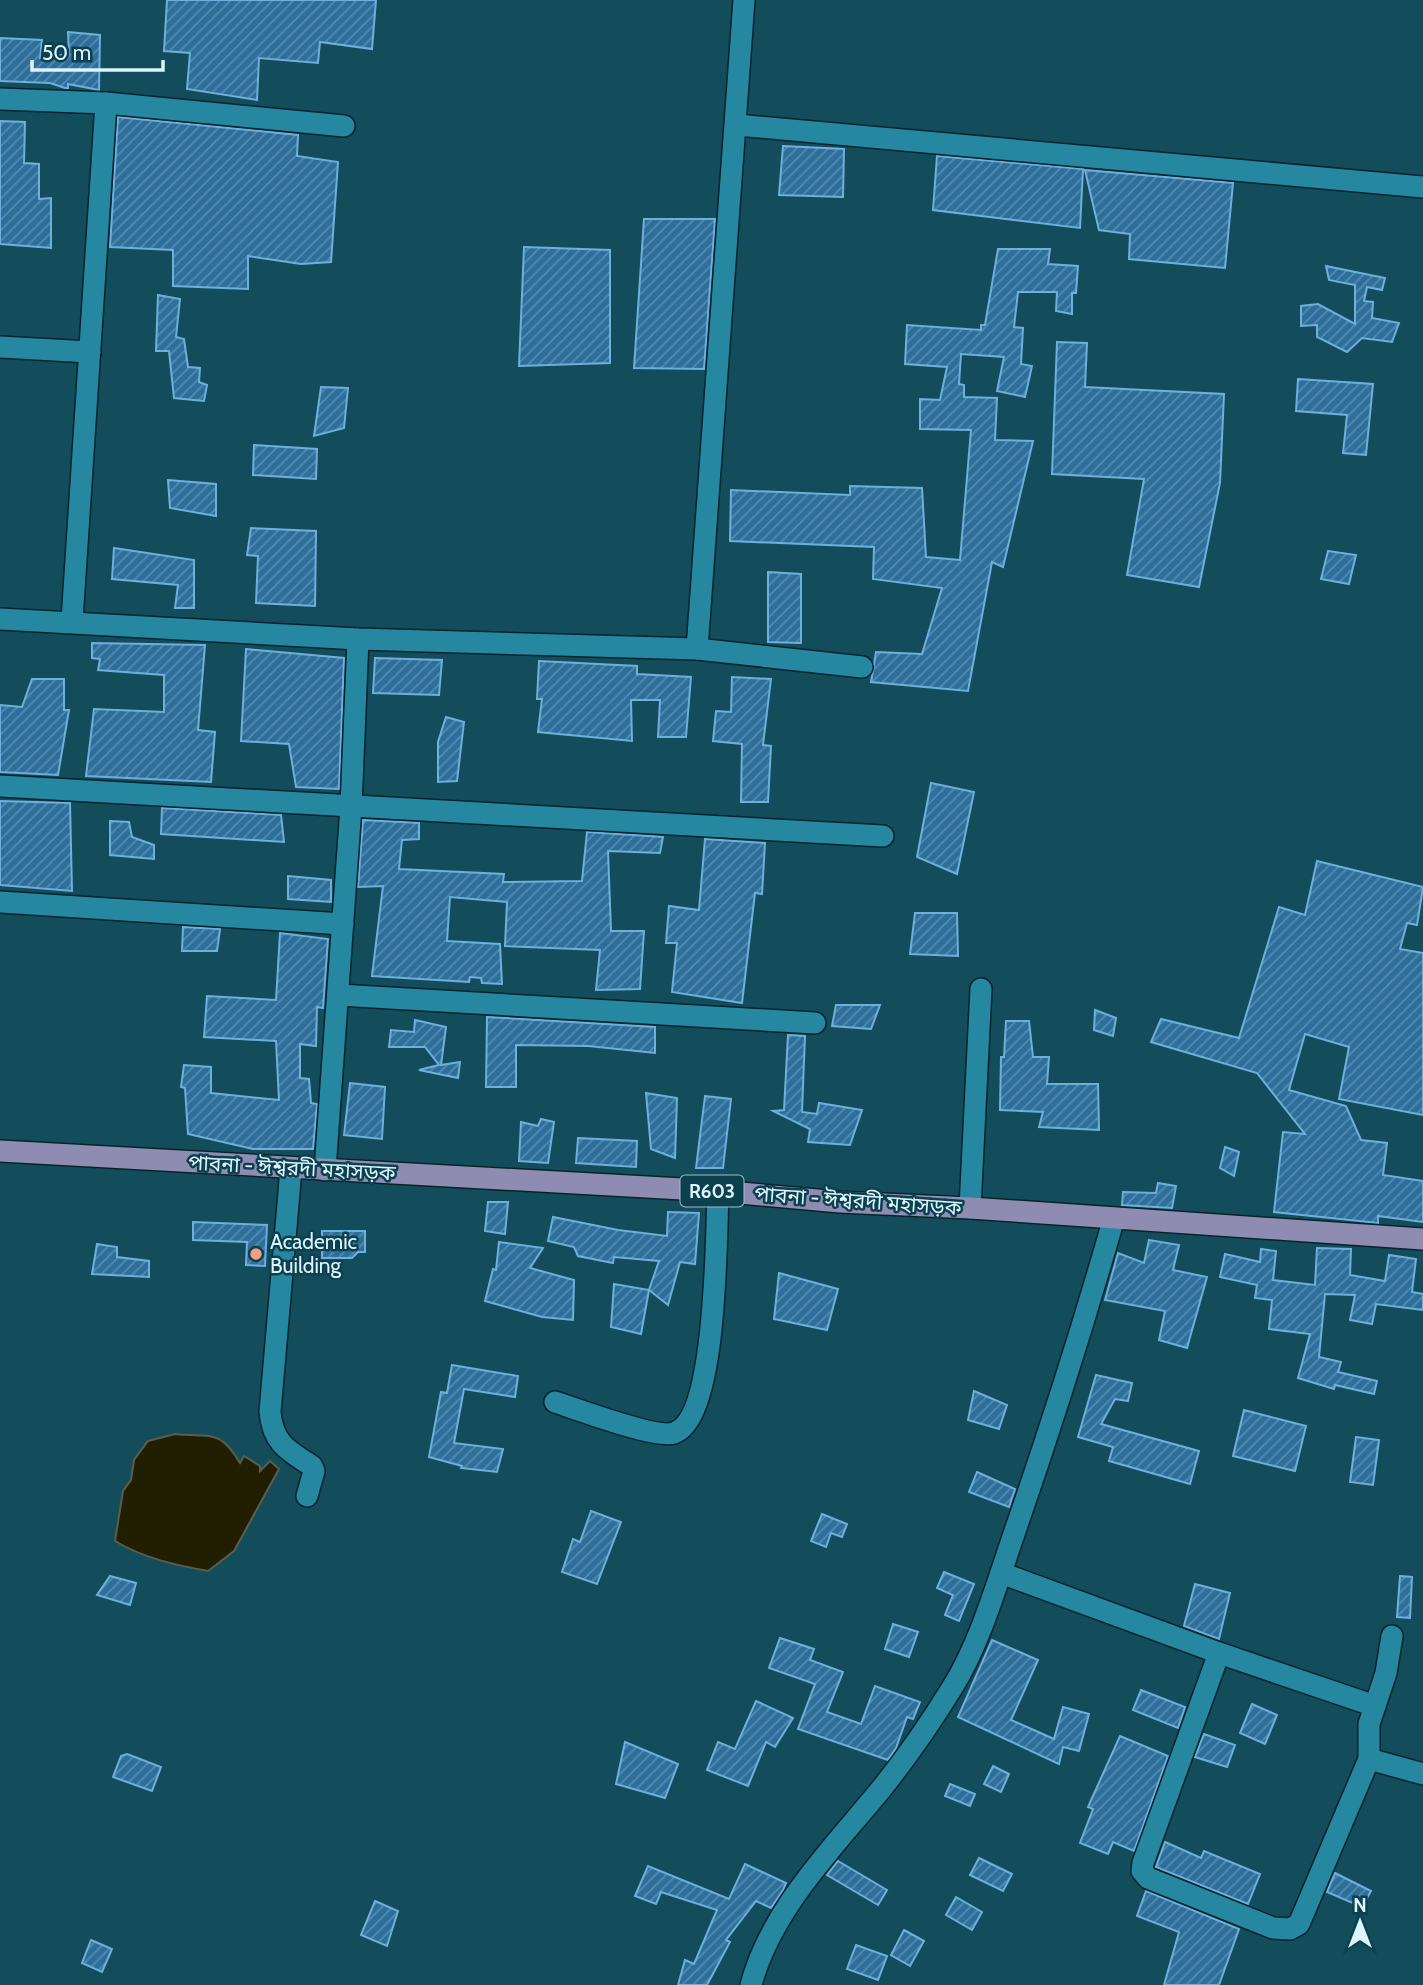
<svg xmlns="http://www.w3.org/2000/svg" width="1423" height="1985" font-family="Cabin,'Noto Sans Bengali',sans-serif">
<defs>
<pattern id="building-hatch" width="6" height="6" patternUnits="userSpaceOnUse" patternTransform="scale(1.75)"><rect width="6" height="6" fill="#2d6f9a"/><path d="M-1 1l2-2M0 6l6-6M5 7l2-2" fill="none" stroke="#558bae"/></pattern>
</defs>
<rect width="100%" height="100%" fill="#0c404e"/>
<rect fill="#134d5c" x="0" y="0" width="1423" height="1985"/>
<path fill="#221e02" stroke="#5a5e4d" stroke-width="2" d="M175,1434C211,1438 219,1428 240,1463L244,1456L260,1466V1471L270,1461L279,1469L234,1551L208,1571C175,1565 143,1558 115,1541L123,1491L131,1480L134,1460L148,1441Z"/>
<g fill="url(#building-hatch)" stroke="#6eafdd" stroke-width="2">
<path d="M167,0H376L372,49L320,42L318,63L259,58L257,100L187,89L190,53L164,51Z"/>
<path d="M68,32L100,35L99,90L68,84V88H65L50,83L0,81V38L42,40L40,58L69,54Z"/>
<path d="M118,117L298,135L297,156L338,162L331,262L301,264L248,256V289L173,286V250L110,247Z"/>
<path d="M0,121L25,122L24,163L39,164V199L51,198V248L0,244Z"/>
<path d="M783,146L844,149L843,197L779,195Z"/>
<path d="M937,156L1083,169L1080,228L933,210Z"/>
<path d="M1085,170L1233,183L1225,268L1129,259L1130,234L1099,230Z"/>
<path d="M644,219H715L704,369L634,368Z"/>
<path d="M524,247L610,250V363L519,366Z"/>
<path d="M998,249H1050L1048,264L1078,266L1076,293H1072V314L1056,311L1057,292H1018L1014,327L1023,328L1021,364L1032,366L1025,397L997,391L1004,357L961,354L959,384L964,385V397L997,398L995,440L1033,441L1003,567L992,562L968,691L871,682L876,652L922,654L942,588L873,579L874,547L730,541L731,490L850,495V486L922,488L926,557L960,560L971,430L920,429V399L940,400L947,367L905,364L907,325L981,330V325H985Z"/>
<path d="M1326,266L1385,278L1382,290L1367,287L1364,301L1373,302L1372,318L1399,323L1392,342L1362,338L1347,352L1317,337V325L1301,326V306L1318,304L1355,324V285L1329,280Z"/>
<path d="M158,295L180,299L176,337L184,339L188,367L200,368L199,382L207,385L204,401L174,398L169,351H156Z"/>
<path d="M1057,342L1087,343L1085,387L1224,394L1220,483L1199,587L1127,575L1144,479L1052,474Z"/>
<path d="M1298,379L1373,384L1366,455L1343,453L1347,415L1296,411Z"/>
<path d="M321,387L348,388L344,428L314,436Z"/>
<path d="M254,445L317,449L316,479L253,475Z"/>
<path d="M168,480L216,484V516L170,508Z"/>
<path d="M251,528L316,531L315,606L256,603L258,556L247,555Z"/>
<path d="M114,548L194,560V608H175L178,585L112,579Z"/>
<path d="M1328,551L1356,555L1349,584L1321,579Z"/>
<path d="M768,572L801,574V643L768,642Z"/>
<path d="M92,643L205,645L198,730L215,732L211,782L86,776L94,709L164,712V675L98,670L100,659L92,658Z"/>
<path d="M246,649L344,658L339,789L296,787L289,744L241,741Z"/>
<path d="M375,658L442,660L439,695L373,693Z"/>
<path d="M539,661L637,666V674L691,677L686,737H658L660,700H631L632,741L538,732L542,699H537Z"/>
<path d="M732,677L771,679L763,745L771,746L768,802H741L742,744L713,741L716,711L731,712Z"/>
<path d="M32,679H64V710H69L58,775L0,772V705L22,707Z"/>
<path d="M446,717L464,722L457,781L438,782V742Z"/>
<path d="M931,783L974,792L957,874L917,857Z"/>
<path d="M0,801L70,803L72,891L0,885Z"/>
<path d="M162,808L281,815L284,842L161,834Z"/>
<path d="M363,820L419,823V839L402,840L399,869L504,874L503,882L582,881L587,832L663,837L660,853L608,851L611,931H644L640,989L596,990L600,950L505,946L507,902L450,897L447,941L500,944L502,984L482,983L481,978L470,977L469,982L372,976L383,886L358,887Z"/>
<path d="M110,821L129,822L132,837L154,845V859L110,855Z"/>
<path d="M705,839L765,843L762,894L755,893L742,1003L672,992L677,943H666L669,906L699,910Z"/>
<path d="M1317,861L1423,887L1417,925L1407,923L1400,949L1423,953V1115L1339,1099L1349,1047L1305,1034L1289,1090L1346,1106L1361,1140L1387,1143L1383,1175L1423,1181V1222L1378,1216V1223L1274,1212L1283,1132L1305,1134L1257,1073L1151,1042L1161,1019L1239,1038L1279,907L1305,915Z"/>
<path d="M288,876L331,880V902L288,899Z"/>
<path d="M915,913H957L958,956L910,954Z"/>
<path d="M183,927L220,929L217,951H182Z"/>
<path d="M280,933L328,939L323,1008L317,1007L316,1046L300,1044V1078L309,1079L311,1103L317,1104L313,1149H253L188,1134L185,1088L181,1087L184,1065L211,1067V1093L279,1100L276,1041L204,1037L207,996L276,1000Z"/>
<path d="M836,1005H880L871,1029L832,1026Z"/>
<path d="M1095,1010L1116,1018L1113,1036L1094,1030Z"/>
<path d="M487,1017L655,1027V1053L588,1046L516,1045V1087H486Z"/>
<path d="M415,1020L446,1027L441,1065L460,1062L458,1078L419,1070L439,1065L425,1047H389L391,1030L414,1032Z"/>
<path d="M1006,1021H1029L1033,1057H1049L1047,1084H1098L1099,1130L1039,1127L1043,1112L1000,1110L1001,1057H1004Z"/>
<path d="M788,1035L805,1036L802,1112L817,1114L819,1103L862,1110L850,1145L808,1142L810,1129L773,1111L784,1110Z"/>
<path d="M350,1083L385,1087L382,1139L344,1135Z"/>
<path d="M646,1093L677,1098L675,1158L651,1149Z"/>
<path d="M705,1096L731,1099L723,1168H696Z"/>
<path d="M541,1119L554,1122L548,1163L519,1161L521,1122L538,1126Z"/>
<path d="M578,1138L637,1141L636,1167L576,1163Z"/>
<path d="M1225,1147L1239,1152L1234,1176L1220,1168Z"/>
<path d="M1158,1183L1176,1186L1172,1208L1122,1205L1123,1192L1156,1193Z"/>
<path d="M488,1202H508L505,1234L485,1231Z"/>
<path d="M668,1212L699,1213L695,1264L680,1262L668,1305L649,1290L659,1261L614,1257L613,1263L578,1256L574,1247L548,1241L553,1217L618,1230L667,1236Z"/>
<path d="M193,1222L267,1225L265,1266L246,1265L247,1242L193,1240Z"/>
<path d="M322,1231H365V1252H358L352,1258H322Z"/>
<path d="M1149,1240L1179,1245L1173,1270L1207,1277L1187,1348L1159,1340L1165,1311L1105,1300L1118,1253L1144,1263Z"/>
<path d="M499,1242L543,1248L530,1268L574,1280L573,1320L542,1317L485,1301L493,1269L496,1270Z"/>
<path d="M97,1244L117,1247V1257L149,1261V1277L92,1274Z"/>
<path d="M1317,1248L1351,1249L1350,1275L1385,1281L1389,1255L1416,1259L1412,1292L1423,1294V1310L1376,1304L1372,1324L1350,1320L1355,1295L1325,1294L1319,1357L1341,1362L1338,1372L1377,1381L1374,1394L1335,1385L1334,1389L1298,1378L1310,1334L1269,1329L1272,1300L1255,1298L1257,1285L1220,1277L1225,1254L1260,1262L1261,1249L1276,1251L1273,1280L1315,1285Z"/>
<path d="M779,1273L838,1289L827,1330L774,1319Z"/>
<path d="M614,1284L649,1290L641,1334L611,1327Z"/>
<path d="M452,1365L518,1376L515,1397L464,1389L454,1443L503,1449L497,1472L461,1468L462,1466L429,1457L441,1392L447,1393Z"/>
<path d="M1096,1375L1132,1383L1128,1401L1115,1399L1101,1424L1199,1451L1190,1484L1109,1461L1113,1447L1078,1437Z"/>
<path d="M974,1391L1007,1405L999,1429L968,1420Z"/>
<path d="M1244,1410L1306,1426L1295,1471L1233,1456Z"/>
<path d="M1356,1437L1379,1440L1373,1485L1350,1482Z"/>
<path d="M977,1472L1015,1489L1009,1507L969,1492Z"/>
<path d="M591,1511L621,1522L597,1584L562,1572L573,1539L580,1542Z"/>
<path d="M822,1514L847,1524L842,1537L831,1533L826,1547L811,1541Z"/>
<path d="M944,1572L974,1584L959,1621L945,1615L953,1595L937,1588Z"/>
<path d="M110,1576L136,1583L130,1605L97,1595Z"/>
<path d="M1400,1576L1412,1577L1410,1618L1397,1617Z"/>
<path d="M1195,1584L1230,1593L1219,1639L1184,1626Z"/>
<path d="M893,1624L918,1632L909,1657L885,1649Z"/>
<path d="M780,1638L814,1649L810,1660L843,1672L827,1712L861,1724L875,1686L920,1702L913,1719L907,1717L896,1748L888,1760L798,1729L815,1684L769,1668Z"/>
<path d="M992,1640L1038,1660L1011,1720L1054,1739L1063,1707L1089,1714L1079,1751L1063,1747L1059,1764L958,1717Z"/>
<path d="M1141,1690L1185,1707L1178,1728L1133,1710Z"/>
<path d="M756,1701L793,1718L775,1747L766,1742L748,1786L707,1770L718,1742L735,1749Z"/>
<path d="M1252,1704L1277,1715L1265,1744L1240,1733Z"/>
<path d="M1204,1734L1235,1745L1227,1767L1195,1757Z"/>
<path d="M1120,1736L1168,1756L1134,1851L1113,1842L1108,1854L1080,1843L1093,1809L1088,1807Z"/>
<path d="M625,1742L678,1764L665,1798L616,1784Z"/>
<path d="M127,1754L161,1767L152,1791L113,1777L121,1756Z"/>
<path d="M993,1766L1009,1774L1001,1792L984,1784Z"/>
<path d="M950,1784L975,1794L970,1806L945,1796Z"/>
<path d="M1165,1842L1201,1858L1204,1851L1260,1874L1248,1904L1156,1867Z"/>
<path d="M979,1858L1012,1874L1003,1891L970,1875Z"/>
<path d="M838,1861L887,1890L878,1905L827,1875Z"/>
<path d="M745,1864L786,1883L783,1890L771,1908L756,1901L726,1940L730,1942L707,1985H678L685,1960L694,1964L717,1910L661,1892L656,1904L635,1896L648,1866L729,1899Z"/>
<path d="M1335,1873L1371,1891L1362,1907L1327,1892Z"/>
<path d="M1146,1891L1239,1929L1219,1985H1164L1179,1932L1137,1916Z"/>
<path d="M956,1897L982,1912L972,1930L946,1915Z"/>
<path d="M375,1901L398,1911L387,1946L361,1935Z"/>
<path d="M904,1930L924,1941L910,1966L891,1955Z"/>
<path d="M91,1940L112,1949L102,1972L82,1963Z"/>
<path d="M856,1945L887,1956L878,1980L847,1969Z"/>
</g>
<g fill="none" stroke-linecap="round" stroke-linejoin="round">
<defs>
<g id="minor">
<path d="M0,99L106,103L344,126"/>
<path d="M737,125L1423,187"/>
<path d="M0,347L90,352"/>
<path d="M0,619L358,639L697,649L862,667"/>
<path d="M72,621L106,103"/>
<path d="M697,649L744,0"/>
<path d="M0,786L883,836"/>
<path d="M0,902L343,924"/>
<path d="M339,995L815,1023"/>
<path d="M291,1169L270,1412C273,1443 287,1450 312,1466L314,1471L307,1496"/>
<path d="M325,1170L351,807L358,639"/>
<path d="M970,1208L981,989"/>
<path d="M555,1402C577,1409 656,1439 674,1433C718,1418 716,1233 718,1191"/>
<path d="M1001,1573L1219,1653L1375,1706"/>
<path d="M1392,1636L1386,1673L1369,1724V1759L1423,1774"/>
<path d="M1219,1653L1143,1863L1142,1871L1148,1878L1273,1928L1290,1929L1299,1924L1369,1759"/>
<path d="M751,1985C771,1909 834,1847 882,1788C907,1757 931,1722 952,1688C980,1644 998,1580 1015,1531C1051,1427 1084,1323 1114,1218"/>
</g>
<path id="major" d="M0,1151L718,1191L840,1202L970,1208L1423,1239"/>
</defs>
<use href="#minor" stroke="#07242d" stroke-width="24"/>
<use href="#major" stroke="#07242d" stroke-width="24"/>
<use href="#minor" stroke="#2687a1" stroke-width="21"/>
<use href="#major" stroke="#8f8cb2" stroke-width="21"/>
</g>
<circle fill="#f39f82" stroke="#0c404e" stroke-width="2.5" cx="256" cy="1254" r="7"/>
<g text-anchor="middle" stroke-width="5" stroke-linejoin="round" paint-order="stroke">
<rect fill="#0c404e" stroke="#9ebec8" stroke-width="2" x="680.5" y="1175.5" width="63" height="31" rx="5"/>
<g font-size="19" font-weight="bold" fill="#dcf4fd">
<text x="712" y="1198">R603</text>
</g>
<g font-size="21" fill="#dcf4fd" stroke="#0c404e">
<text transform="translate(292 1168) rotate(3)" y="7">পাবনা - ঈশ্বরদী মহাসড়ক</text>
<text transform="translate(858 1201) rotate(4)" y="7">পাবনা - ঈশ্বরদী মহাসড়ক</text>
</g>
<g font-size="21" fill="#dcf4fd" stroke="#0c404e" text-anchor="start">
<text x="270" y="1249">Academic<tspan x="270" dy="24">Building</tspan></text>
</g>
</g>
<g transform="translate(1360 1922)" stroke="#0c404e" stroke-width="5" paint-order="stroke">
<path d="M0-5L12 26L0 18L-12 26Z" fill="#dcf4fd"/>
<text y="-10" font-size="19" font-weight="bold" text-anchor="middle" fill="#dcf4fd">N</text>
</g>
<path d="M32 60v10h131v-10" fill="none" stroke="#dcf4fd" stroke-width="3.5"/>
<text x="42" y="60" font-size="21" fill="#dcf4fd" stroke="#0c404e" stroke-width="5" paint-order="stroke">50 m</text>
</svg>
